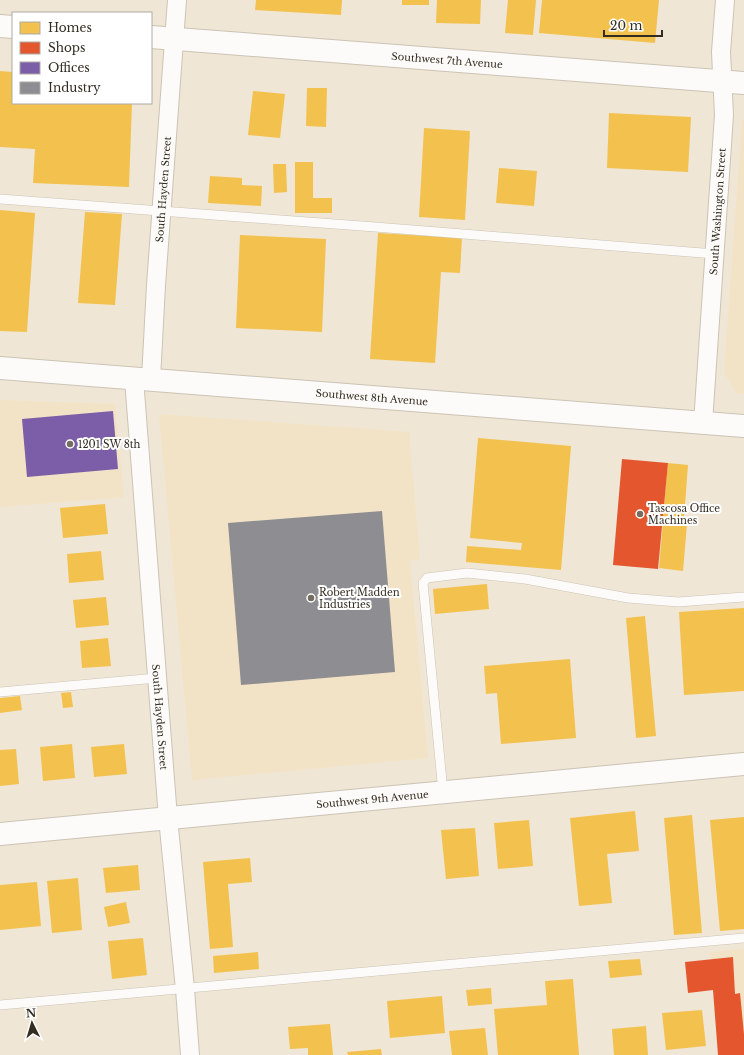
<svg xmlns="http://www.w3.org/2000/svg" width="744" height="1055" font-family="'Libre Baskerville',serif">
<rect width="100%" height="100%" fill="#f0e6d5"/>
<g fill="#f3e3c6">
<path d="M744,119V394L736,393L724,372L742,121Z"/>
<path d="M0,400L115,404L124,497L0,507Z"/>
<path d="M159,414L409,432L420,559L410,561L428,758L192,780Z"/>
<path d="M744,949V1055H718L710,952Z"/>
</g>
<g fill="#f2c14e">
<path d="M256,0H342L341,15L255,10Z"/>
<rect x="402" y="0" width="27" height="5"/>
<path d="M437,0H481L480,24L436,23Z"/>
<path d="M508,0H536L533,35L505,33Z"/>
<path d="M542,0H659L655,43L539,33Z"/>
<path d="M0,71L13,72V103H132L129,187L33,183L35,149L0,147Z"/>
<path d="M307,88H327L326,127L306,126Z"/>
<path d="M253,91L285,94L280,138L248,135Z"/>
<path d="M609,113L691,117L688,172L607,168Z"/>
<path d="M424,128L470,131L465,220L419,217Z"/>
<path d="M295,162H313V198H332V213H295Z"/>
<path d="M273,164H286L287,192L274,193Z"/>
<path d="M499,168L537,171L534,206L496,203Z"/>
<path d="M210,176L242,178V185L262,186L261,206L208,203Z"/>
<path d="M0,210L35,213L27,332L0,331Z"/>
<path d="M85,212L122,214L115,305L78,303Z"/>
<path d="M378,233L462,238L460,273L441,272L435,363L370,359Z"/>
<path d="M240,235L326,239L322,332L236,328Z"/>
<path d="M478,438L571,446L561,570L466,562L467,546L521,550L522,543L470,538Z"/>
<path d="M668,463L688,465L684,518L663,516Z"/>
<path d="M105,504L108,534L63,538L60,508Z"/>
<path d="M663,522L687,524L683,571L659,568Z"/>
<path d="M101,551L104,580L69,583L67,554Z"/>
<path d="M487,584L489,609L435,614L433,589Z"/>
<path d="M106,597L109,625L76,628L73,600Z"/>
<path d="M744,608V691L684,695L679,612Z"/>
<path d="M645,616L656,736L636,738L626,618Z"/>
<path d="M108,638L111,666L82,668L80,641Z"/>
<path d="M570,659L576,738L501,744L497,693L486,694L484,666Z"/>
<path d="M71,692L73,707L63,708L61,693Z"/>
<path d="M20,696L22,710L0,713V698Z"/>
<path d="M72,744L75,778L43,781L40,747Z"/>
<path d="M124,744L127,774L94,777L91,747Z"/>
<path d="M16,749L19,784L0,786V750Z"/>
<path d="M635,811L639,851L607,854L612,903L579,906L570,818Z"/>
<path d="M692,815L702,933L674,935L664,818Z"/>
<path d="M744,817V929L720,931L710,820Z"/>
<path d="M529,820L533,866L498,869L494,823Z"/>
<path d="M475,828L479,876L446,879L441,830Z"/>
<path d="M250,858L252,882L228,884L233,947L210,949L203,862Z"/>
<path d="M138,865L140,890L106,893L103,868Z"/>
<path d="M78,878L82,930L52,933L47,881Z"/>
<path d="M37,882L41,926L0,930V885Z"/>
<path d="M126,902L130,923L108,927L104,907Z"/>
<path d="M143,938L147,975L112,979L108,941Z"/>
<path d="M258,952L259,969L214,973L213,956Z"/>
<path d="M640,959L642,975L610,978L608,961Z"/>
<path d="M573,979L579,1055H498L494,1009L547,1005L545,981Z"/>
<path d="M491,988L492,1004L468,1006L466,990Z"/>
<path d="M442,996L445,1033L390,1038L387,1001Z"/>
<path d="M702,1010L706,1046L666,1050L662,1013Z"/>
<path d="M330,1024L333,1055H308V1048L290,1049L288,1027Z"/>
<path d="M646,1026L648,1055H614L612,1029Z"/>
<path d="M485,1028L488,1055H452L449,1031Z"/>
<path d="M381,1049L382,1055H348L347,1052Z"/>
</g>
<g fill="#e4572e">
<path d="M622,459L668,463L658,569L613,565Z"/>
<path d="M733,957L735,994L740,993L744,1034V1055H718L713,990L688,993L685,962Z"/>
</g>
<path fill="#7b5ea7" d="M113,411L118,469L27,477L22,419Z"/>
<path fill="#8d8d92" d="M382,511L395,672L241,685L228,523Z"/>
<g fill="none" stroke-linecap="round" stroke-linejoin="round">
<defs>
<g id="service">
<path d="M0,199L375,227L715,254"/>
<path d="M0,692L157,678"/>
<path d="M443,792L423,583L427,578L467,573L525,579L628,598L678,602L744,597"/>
<path d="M0,1005L744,938"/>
</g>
<g id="minor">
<path id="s1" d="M134,379L168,818L185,989L190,1055"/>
<path id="s2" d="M151,379L156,285L177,0"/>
<path id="s3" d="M703,423L724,115L721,52L725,0"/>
</g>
<g id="tertiary">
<path d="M0,26L13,27"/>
<path id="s4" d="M151,37L744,83"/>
<path id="s5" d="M0,834L744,764"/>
</g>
<g id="secondary">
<path id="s6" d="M0,368L744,426"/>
</g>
</defs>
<use href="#service" stroke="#cbc3b5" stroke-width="10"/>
<use href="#minor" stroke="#cbc3b5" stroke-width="20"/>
<use href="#tertiary" stroke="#cbc3b5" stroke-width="24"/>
<use href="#secondary" stroke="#cbc3b5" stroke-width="24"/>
<use href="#service" stroke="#fdfbf9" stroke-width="9"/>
<use href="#minor" stroke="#fdfbf9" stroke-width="18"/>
<use href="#tertiary" stroke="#fdfbf9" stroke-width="22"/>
<use href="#secondary" stroke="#fdfbf9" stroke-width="22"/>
</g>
<g fill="#756d5f" stroke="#fff" stroke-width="1.5">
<circle cx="70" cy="444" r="4"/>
<circle cx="640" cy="514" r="4"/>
<circle cx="311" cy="598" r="4"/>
</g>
<g text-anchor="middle" stroke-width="4" stroke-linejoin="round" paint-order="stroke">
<g font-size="10" fill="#332c20" stroke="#fff">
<text dy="4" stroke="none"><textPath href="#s4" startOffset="297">Southwest 7th Avenue</textPath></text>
<text dy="4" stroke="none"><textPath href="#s2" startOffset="190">South Hayden Street</textPath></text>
<text dy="4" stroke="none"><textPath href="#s3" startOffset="212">South Washington Street</textPath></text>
<text dy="4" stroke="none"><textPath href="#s6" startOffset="373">Southwest 8th Avenue</textPath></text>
<text dy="4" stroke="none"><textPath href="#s1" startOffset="339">South Hayden Street</textPath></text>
<text dy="4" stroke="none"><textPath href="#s5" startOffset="374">Southwest 9th Avenue</textPath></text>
</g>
<g font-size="10" fill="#332c20" stroke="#fff" text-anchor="start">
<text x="78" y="448">1201 SW 8th</text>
<text x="648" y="512">Tascosa Office<tspan x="648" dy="12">Machines</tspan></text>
<text x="319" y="596">Robert Madden<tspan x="319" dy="12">Industries</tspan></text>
</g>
</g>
<rect x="12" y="12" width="140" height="92" fill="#ffffff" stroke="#adaba6"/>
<rect x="20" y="22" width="20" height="12" fill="#f2c14e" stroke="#adaba6"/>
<text x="48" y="32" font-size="12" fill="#332c20">Homes</text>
<rect x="20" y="42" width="20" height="12" fill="#e4572e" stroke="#adaba6"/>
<text x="48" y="52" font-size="12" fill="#332c20">Shops</text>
<rect x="20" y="62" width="20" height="12" fill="#7b5ea7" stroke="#adaba6"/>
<text x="48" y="72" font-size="12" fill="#332c20">Offices</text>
<rect x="20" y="82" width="20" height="12" fill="#8d8d92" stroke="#adaba6"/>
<text x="48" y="92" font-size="12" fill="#332c20">Industry</text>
<g transform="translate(32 1023) rotate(355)" stroke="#ffffff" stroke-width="3" paint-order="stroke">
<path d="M0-3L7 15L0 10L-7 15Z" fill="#332c20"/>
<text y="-6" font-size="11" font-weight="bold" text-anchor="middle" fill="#332c20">N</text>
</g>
<path d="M604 30v6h58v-6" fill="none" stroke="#332c20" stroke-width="2"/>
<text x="610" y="30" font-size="12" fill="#332c20" stroke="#ffffff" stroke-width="3" paint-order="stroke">20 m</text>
</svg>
